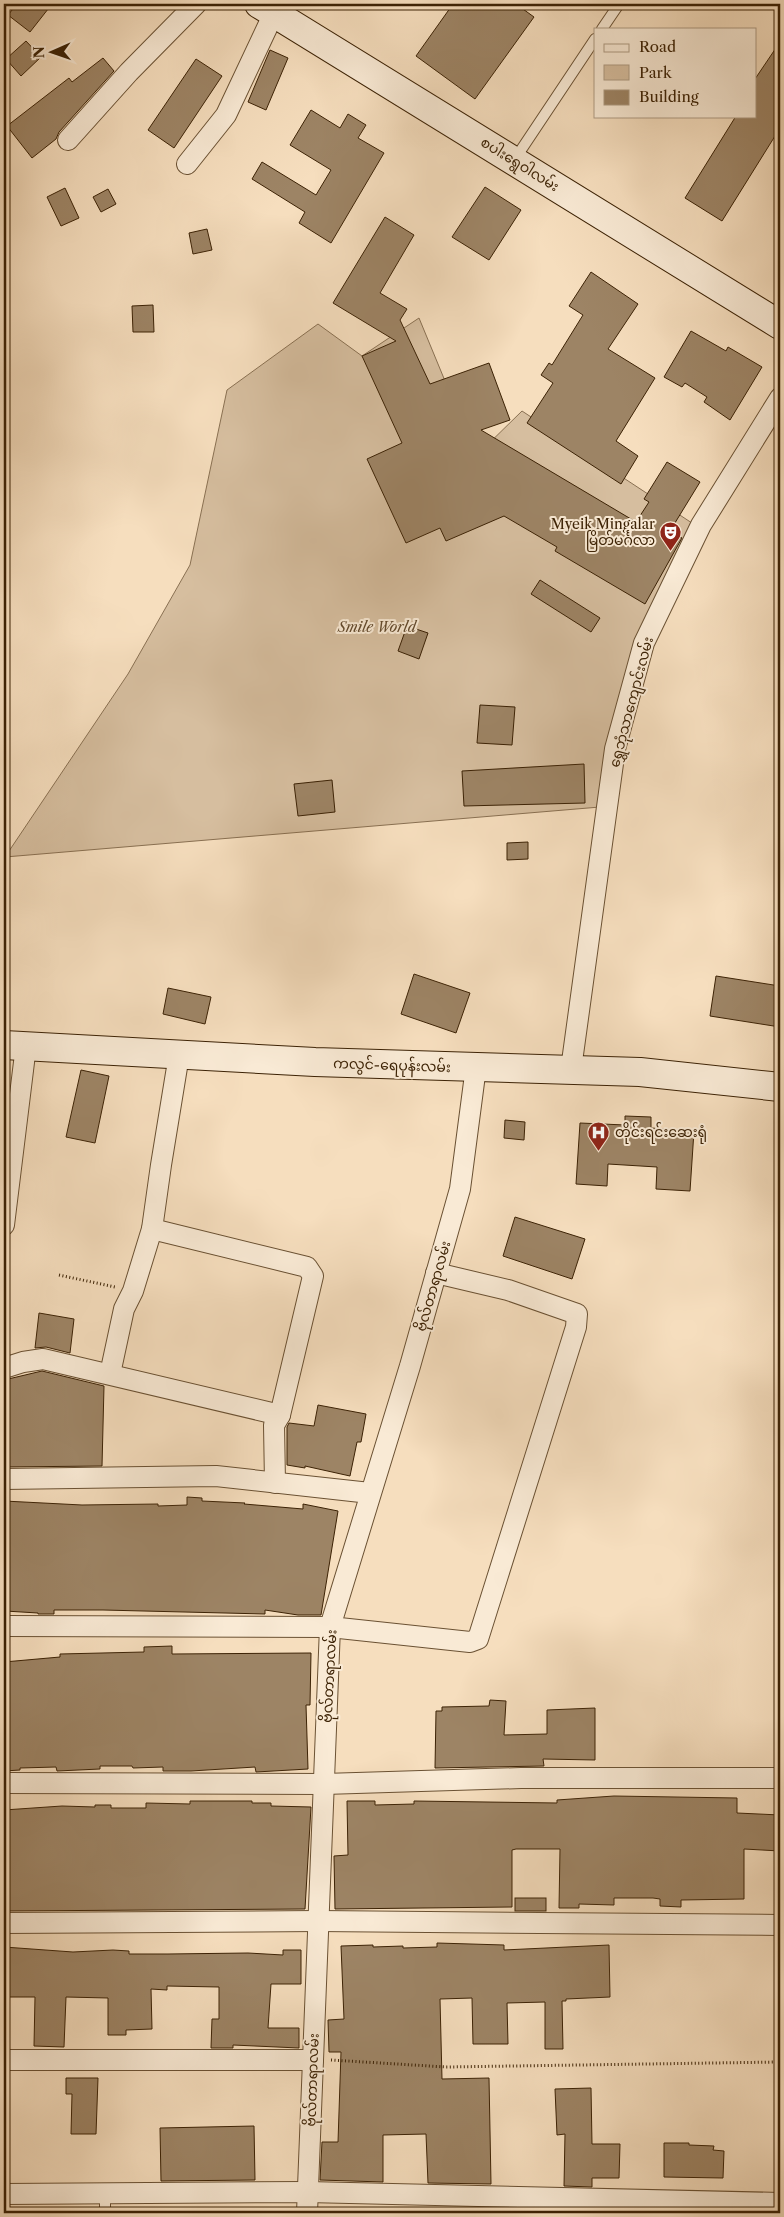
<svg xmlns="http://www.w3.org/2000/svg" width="784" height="2217" font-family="'Libre Caslon Text','Noto Sans Myanmar',serif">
<rect width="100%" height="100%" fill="#f6debe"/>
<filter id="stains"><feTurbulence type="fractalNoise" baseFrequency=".004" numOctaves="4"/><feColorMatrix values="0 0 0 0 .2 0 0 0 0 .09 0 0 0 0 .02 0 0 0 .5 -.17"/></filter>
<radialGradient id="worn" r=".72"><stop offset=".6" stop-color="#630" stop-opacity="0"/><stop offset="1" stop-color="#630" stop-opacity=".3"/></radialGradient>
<path fill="#d6be9f" stroke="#897052" d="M419,318L476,456L522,411L698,527L635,668L600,807L5,857L128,674L190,565L227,390L318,324L362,356Z"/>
<g fill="#9d8465" stroke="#3c2205">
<path d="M17,4H52L30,32L8,15Z"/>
<path d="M453,4H516L534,17L475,99L416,56Z"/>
<path d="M26,41L41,57L21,76L6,59Z"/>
<path d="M780,42V128L722,221L685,198L736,116H755V79Z"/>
<path d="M270,50L288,58L266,110L248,102Z"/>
<path d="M103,58L114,71L59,132L56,139L32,158L7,126L69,78L72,82Z"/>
<path d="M196,59L222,76L174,148L148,130Z"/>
<path d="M311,110L340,128L348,114L366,125L358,138L384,153L331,243L299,223L305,212L252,179L262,162L316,195L331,170L290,145Z"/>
<path d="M485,187L521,210L489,260L452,237Z"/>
<path d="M65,188L79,218L61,226L47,197Z"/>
<path d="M108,189L116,204L101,212L93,197Z"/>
<path d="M385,217L414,235L380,293L407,309L400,320L430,384L489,363L510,420L481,430L636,522L649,502L644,499L667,462L700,482L670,531L682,538L645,604L555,551L557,547L504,516L446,541L440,528L406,543L367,459L402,443L362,356L396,341L333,303Z"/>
<path d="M207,229L212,250L193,254L189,233Z"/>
<path d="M591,272L638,304L608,349L655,378L616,441L638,456L621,484L527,423L553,383L541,375L549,363L552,365L583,315L569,306Z"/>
<path d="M153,305L154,332H133L132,306Z"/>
<path d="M691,331L726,351L728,347L762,367L730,420L704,402L707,397L685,383L682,387L664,377Z"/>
<path d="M540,580L600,618L591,632L531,594Z"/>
<path d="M407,626L428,633L419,659L398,651Z"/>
<path d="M480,705L515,707L512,745L477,743Z"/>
<path d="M584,764L585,803L464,806L462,771Z"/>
<path d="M332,780L335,812L298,816L294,784Z"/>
<path d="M528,842V859L507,860V843Z"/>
<path d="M414,974L470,993L456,1033L401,1014Z"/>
<path d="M716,976L780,986V1027L710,1016Z"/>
<path d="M168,988L211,997L205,1024L163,1014Z"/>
<path d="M81,1070L109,1076L95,1143L66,1137Z"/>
<path d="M625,1116L651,1117V1128L694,1131L690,1191L656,1189L657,1167L608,1164L607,1186L576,1184L580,1123L625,1125Z"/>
<path d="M505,1120L525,1122L524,1140L504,1138Z"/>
<path d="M515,1217L585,1239L572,1279L503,1256Z"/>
<path d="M39,1313L74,1319L70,1353L46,1347L35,1348Z"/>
<path d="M42,1371L104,1386L102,1466L4,1467V1380Z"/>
<path d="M318,1405L366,1414L361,1442H357L350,1476L305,1466V1468L287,1465V1427L289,1423L314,1426Z"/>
<path d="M187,1497L202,1498V1501L245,1503L244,1504L303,1509V1504L338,1511L321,1615H298L265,1610V1614L103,1610H54V1614H38V1613L5,1611L4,1501L82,1505L158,1504V1506L187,1505Z"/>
<path d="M172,1646V1654L311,1653L310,1705H306L308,1769L256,1772L255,1767L191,1771H163V1767L133,1768L132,1766H100V1769L57,1771L56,1767L20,1768V1770L4,1771V1662L60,1657V1654L144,1652V1647Z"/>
<path d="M490,1700L506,1701L504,1735L547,1734V1710L595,1708V1760L543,1759L544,1766L435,1768L436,1711H442V1707L489,1706Z"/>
<path d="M614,1796L737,1798V1813L780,1815V1851L744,1849V1899L681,1900V1907L660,1906V1899L653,1898H614V1905L579,1904V1908H559L560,1849H516L512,1850V1907L335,1909L334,1856L348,1855L347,1801H375V1805L414,1804V1801L557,1803V1800Z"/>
<path d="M190,1801H252V1803H271V1806L311,1807L305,1909L4,1911V1810L62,1806L95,1807V1805H111V1808H146V1803L190,1804Z"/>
<rect x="515" y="1898" width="31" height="13"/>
<path d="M437,1943L504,1945V1950L609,1945L610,1997L566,1999V2001H562L563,2049H545V2002L507,2003L508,2044H473L472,1998L440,1999L442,2079L489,2078L491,2184L428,2183L426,2134L383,2135V2182L320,2180L322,2142H338L341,2052H329L328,2020L344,2019L341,1946L373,1945V1947L403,1946V1948L437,1947Z"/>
<path d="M4,1947L73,1952L113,1950L129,1951V1954H168L248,1953L283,1955V1950H301V1984H271L268,2028H299V2048L233,2045V2048H211L212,2019H219V1987L167,1986V1990L151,1989L152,2029L126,2030V2035H108V1998L66,1997L64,2047L34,2046L35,1997H4Z"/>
<path d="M66,2078H98L96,2134H71L72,2094H66Z"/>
<path d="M591,2088L592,2144H620L619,2178H592V2187L564,2186L565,2134L557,2135L555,2089Z"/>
<path d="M254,2126L255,2180L161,2181L160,2128Z"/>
<path d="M664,2143H689V2145L714,2146L713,2150L724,2151L723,2178L664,2177Z"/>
</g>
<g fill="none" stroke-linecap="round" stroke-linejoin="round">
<defs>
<g id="lane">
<path d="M602,29L619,4"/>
<path d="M515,159L595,39"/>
<path d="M105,2193V2213"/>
</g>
<g id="street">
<path d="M68,140L129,72L196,4"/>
<path d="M187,164L226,115L274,13"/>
<path d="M571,1069L615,749L644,643L701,525L780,398"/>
<path d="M4,1225L26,1046"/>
<path d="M152,1229L307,1267L313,1276L280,1415L274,1425L275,1483"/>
<path d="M4,1368L23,1362L43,1359L280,1415"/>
<path d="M110,1374L124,1309L133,1291L152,1229L161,1165L179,1055"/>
<path d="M4,1479L216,1476L370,1493"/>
<path d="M4,1626L330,1627L470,1642L478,1639L576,1327L577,1314L508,1290L436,1273"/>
<path d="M4,1783L324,1784L521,1778H780"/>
<path d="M4,1923L318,1921L780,1925"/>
<path d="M4,2060H313"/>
<path d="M4,2194L307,2192L780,2203"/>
<path d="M307,2213L330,1627L410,1366L460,1189L476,1067"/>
</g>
<g id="secondary">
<path d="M259,4L780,325"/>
<path d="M4,1045L315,1062L640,1072L780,1087"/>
</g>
</defs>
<use href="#lane" stroke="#6a5133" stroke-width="12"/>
<use href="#street" stroke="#6a5133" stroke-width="22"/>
<use href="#secondary" stroke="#3c2205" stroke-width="30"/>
<g stroke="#3c2205" stroke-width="3" stroke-dasharray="1 2.5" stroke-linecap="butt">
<path d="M59,1275L115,1287"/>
<path d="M331,2060L446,2067L780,2062"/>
</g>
<use href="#lane" stroke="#f9ead5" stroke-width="10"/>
<use href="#street" stroke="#f9ead5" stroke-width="20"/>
<use href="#secondary" stroke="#f9ead5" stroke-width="28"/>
</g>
<defs>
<symbol id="theatre-pin" viewBox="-11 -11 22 30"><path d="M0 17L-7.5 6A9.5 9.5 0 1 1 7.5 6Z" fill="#8f2418" stroke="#f9ead5"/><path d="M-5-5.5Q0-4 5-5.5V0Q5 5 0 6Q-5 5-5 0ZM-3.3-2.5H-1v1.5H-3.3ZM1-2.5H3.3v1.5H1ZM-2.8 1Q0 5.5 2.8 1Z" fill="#fff"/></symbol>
<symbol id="hospital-pin" viewBox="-11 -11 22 30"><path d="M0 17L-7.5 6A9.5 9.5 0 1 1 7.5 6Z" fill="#8f2418" stroke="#f9ead5"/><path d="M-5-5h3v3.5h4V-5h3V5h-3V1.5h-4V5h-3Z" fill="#fff"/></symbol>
</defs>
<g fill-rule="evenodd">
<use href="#theatre-pin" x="658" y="520" width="25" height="34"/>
<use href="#hospital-pin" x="586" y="1120" width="25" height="34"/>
</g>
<g text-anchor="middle" stroke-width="4" stroke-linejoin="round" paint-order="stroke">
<g font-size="14" fill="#3c2205" stroke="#f9ead5">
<text transform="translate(520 164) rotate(32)" y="5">စပါးရွေဝါလမ်း</text>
<text transform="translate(631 702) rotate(-75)" y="5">ရွှေဘုံသာကျောင်းလမ်း</text>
<text transform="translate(392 1065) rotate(2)" y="5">ကလွင်-ရေပုန်းလမ်း</text>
<text transform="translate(433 1286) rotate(-74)" y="5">ဗိုလ်တာရာလမ်း</text>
<text transform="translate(329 1676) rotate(-87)" y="5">ဗိုလ်တာရာလမ်း</text>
<text transform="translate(312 2080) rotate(-88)" y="5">ဗိုလ်တာရာလမ်း</text>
</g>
<g font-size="14" fill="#3c2205" stroke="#f9ead5" text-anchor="end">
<text x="655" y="529">Myeik Mingalar<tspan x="655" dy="16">မြိတ်မင်္ဂလာ</tspan></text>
<text x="615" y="1137" text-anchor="start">တိုင်းရင်းဆေးရုံ</text>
</g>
<g font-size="14" font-style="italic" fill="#62492c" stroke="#f9ead5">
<text x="377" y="632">Smile World</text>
</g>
</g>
<rect width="784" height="2217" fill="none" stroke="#f6debe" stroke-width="20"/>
<rect x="5" y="5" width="774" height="2207" fill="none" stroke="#3c2205" stroke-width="2.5"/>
<rect x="10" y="10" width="764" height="2197" fill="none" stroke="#3c2205"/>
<rect x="594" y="28" width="162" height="90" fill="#f9ead5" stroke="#ad9a82"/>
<rect x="604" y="44" width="25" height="8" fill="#f9ead5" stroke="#ad9a82"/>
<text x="639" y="52" font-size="15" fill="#3c2205">Road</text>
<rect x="604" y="65" width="25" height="15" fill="#d6be9f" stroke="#ad9a82"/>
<text x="639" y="78" font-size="15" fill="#3c2205">Park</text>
<rect x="604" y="90" width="25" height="15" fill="#9d8465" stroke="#ad9a82"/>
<text x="639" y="102" font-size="15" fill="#3c2205">Building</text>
<g transform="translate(52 52) rotate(268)" stroke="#f9ead5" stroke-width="4" paint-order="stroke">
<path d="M0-4L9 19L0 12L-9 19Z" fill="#3c2205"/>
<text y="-8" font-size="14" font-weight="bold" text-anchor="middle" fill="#3c2205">N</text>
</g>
<rect width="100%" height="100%" filter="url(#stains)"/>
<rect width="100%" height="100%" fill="url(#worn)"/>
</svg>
